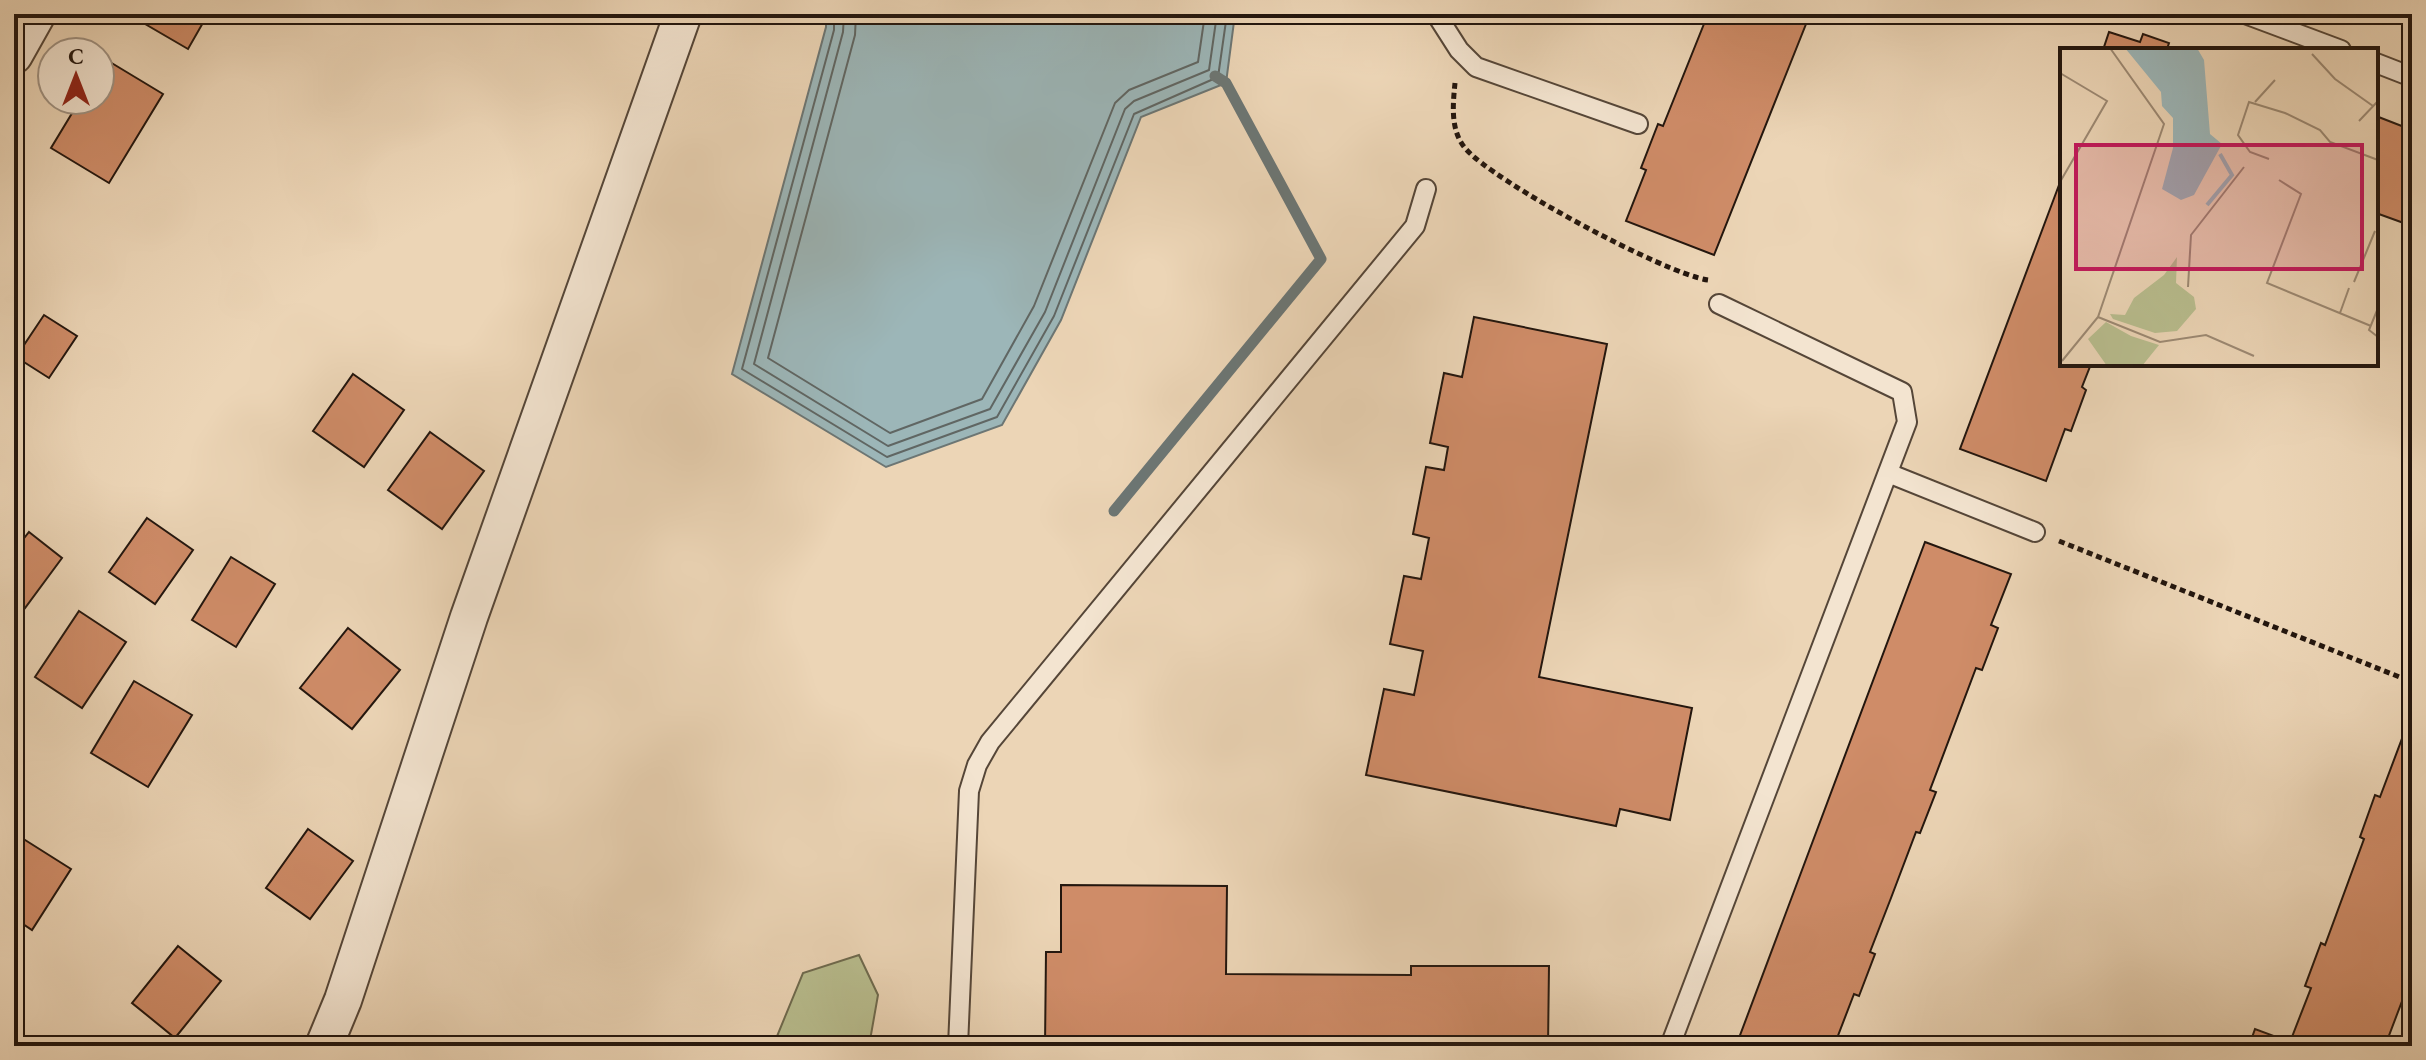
<svg xmlns="http://www.w3.org/2000/svg" width="2426" height="1060" font-family="'EB Garamond',serif">
<rect width="100%" height="100%" fill="#ecd5b6"/>
<filter id="stains"><feTurbulence type="fractalNoise" baseFrequency=".0025" numOctaves="4"/><feColorMatrix values="0 0 0 0 .2 0 0 0 0 .09 0 0 0 0 .02 0 0 0 .5 -.17"/></filter>
<radialGradient id="worn" r=".72"><stop offset=".6" stop-color="#630" stop-opacity="0"/><stop offset="1" stop-color="#630" stop-opacity=".3"/></radialGradient>
<path fill="#b8bd8e" stroke="#6e6a4e" stroke-width="2" d="M859,955L878,995L869,1046H773L803,973Z"/>
<path fill="#9cb6b8" stroke="#6c7674" stroke-width="2" d="M826,14H1235L1226,83L1141,117L1061,320L1002,425L886,467L732,374L826,27Z"/>
<g fill="none" stroke-linecap="round" stroke-linejoin="round">
<g stroke="#606663" stroke-width="2">
<path d="M834,14V30L742,369L887,457L997,417L1054,316L1134,114L1218,77L1227,14"/>
<path d="M844,14L843,32L754,364L888,446L990,409L1045,312L1125,109L1134,101L1209,70L1217,14"/>
<path d="M856,14L855,35L768,358L890,433L982,399L1034,306L1115,103L1129,90L1198,62L1205,14"/>
</g>
<path stroke="#6c7674" stroke-width="11" d="M1114,511L1321,259L1226,83L1215,76"/>
</g>
<g fill="#cf8c68" stroke="#23160e" stroke-width="2">
<path d="M128,14H208L188,49Z"/>
<path d="M1708,14H1810L1714,255L1626,221L1646,170L1641,168L1658,124L1663,126Z"/>
<path d="M2109,32L2140,42L2143,34L2169,43L2167,49L2170,50H2103Z"/>
<path d="M105,59L163,94L109,183L51,148L80,100H100V67Z"/>
<path d="M2376,116L2412,130V226L2376,213Z"/>
<path d="M2062,177V364H2091L2082,387L2086,390L2071,431L2065,429L2046,481L1960,449Z"/>
<path d="M44,315L77,336L49,378L16,357Z"/>
<path d="M1474,317L1607,344L1539,677L1692,708L1670,820L1620,809L1616,826L1366,775L1384,689L1414,695L1423,651L1390,644L1404,576L1421,579L1429,538L1413,534L1426,467L1444,470L1448,447L1430,443L1444,373L1462,377Z"/>
<path d="M353,374L404,410L364,467L313,431Z"/>
<path d="M430,432L484,471L442,529L388,490Z"/>
<path d="M147,518L193,550L155,604L109,572Z"/>
<path d="M29,532L62,558L25,608L14,600V545L17,547Z"/>
<path d="M1925,542L2011,574L1991,625L1998,628L1982,670L1976,668L1930,790L1936,792L1920,833L1916,832L1891,898L1870,952L1875,954L1859,996L1854,994L1834,1046H1736Z"/>
<path d="M231,557L275,584L236,647L192,620Z"/>
<path d="M79,611L126,642L82,708L35,677Z"/>
<path d="M348,628L400,670L352,729L300,688Z"/>
<path d="M134,681L192,715L148,787L91,753Z"/>
<path d="M2406,728L2412,731V975L2385,1046H2249L2255,1029L2290,1042L2311,988L2305,986L2321,943L2325,945L2364,839L2360,837L2375,795L2380,797Z"/>
<path d="M308,829L353,861L310,919L266,888Z"/>
<path d="M14,833L71,869L32,930L14,918Z"/>
<path d="M1061,885L1227,886L1226,974L1411,975V966H1549L1548,1046H1045L1046,952H1061Z"/>
<path d="M178,946L221,981L175,1038L132,1003Z"/>
</g>
<g fill="none" stroke-linecap="round" stroke-linejoin="round">
<defs>
<g id="lane">
<path d="M1436,14L1459,50L1476,67L1638,124"/>
<path d="M2245,14L2341,50"/>
<path d="M2376,63L2412,77"/>
<path d="M1888,473L2035,532"/>
<path d="M958,1046L969,791L977,765L990,742L1415,226L1426,189"/>
<path d="M1670,1046L1907,422L1902,392L1719,304"/>
<path d="M2410,1046L2412,1042"/>
</g>
<g id="street">
<path d="M14,55L37,14"/>
<path d="M324,1046L343,1000L469,617L683,14"/>
</g>
</defs>
<use href="#lane" stroke="#554638" stroke-width="22"/>
<use href="#street" stroke="#554638" stroke-width="40"/>
<g stroke="#23160e" stroke-width="5" stroke-dasharray="6 4" stroke-linecap="butt">
<path d="M1455,83C1453,104 1450,130 1465,148C1492,181 1665,274 1708,280"/>
<path d="M2059,541L2412,682"/>
</g>
<use href="#lane" stroke="#f3e4d0" stroke-width="18"/>
<use href="#street" stroke="#f3e4d0" stroke-width="36"/>
</g>
<g transform="translate(2060 48)">
<rect width="318" height="318" fill="#ecd5b6"/>
<path d="M117,209L116,235L134,249L136,261L117,283L95,285L53,271L50,266L65,267L74,250L104,227ZM46,274L71,288L99,297L82,318H47L28,291Z" fill="#b8bd8e"/>
<path d="M65,0H137L144,12L150,86L162,96L134,147L121,152L102,141L113,100V70L102,58L101,44Z" fill="#9cb6b8"/>
<path fill="none" stroke="#9cb6b8" stroke-width="4" d="M147,157L172,127L160,106"/>
<path fill="none" stroke="#9c8973" stroke-width="2" d="M252,6L275,31L313,58M0,25L47,53L0,134M195,54L215,32M299,73L318,53M209,111L190,104L178,87L189,54L225,65L260,82L270,94L318,112M219,132L241,146L207,235L311,278M294,234L315,183M128,239L131,187L184,119M318,260L309,282L318,289M280,265L289,240M38,269L100,294L146,287L194,308M2,313L38,269L104,76L50,0"/>
<path fill="#c2185b" fill-opacity="0.15" stroke="#c2185b" stroke-width="4" d="M16,97H302V221H16Z"/>
<rect width="318" height="318" fill="none" stroke="#23160e" stroke-width="4"/>
</g>
<rect width="2426" height="1060" fill="none" stroke="#ecd5b6" stroke-width="48"/>
<rect x="16" y="16" width="2394" height="1028" fill="none" stroke="#23160e" stroke-width="4"/>
<rect x="24" y="24" width="2378" height="1012" fill="none" stroke="#23160e" stroke-width="2"/>
<g transform="translate(76 76)"><circle r="38" fill="#f3e4d0" stroke="#a09282" stroke-width="2"/>
<path d="M0-6L14 30L0 20L-14 30Z" fill="#8f2418"/>
<text y="-12" font-size="22" font-weight="bold" text-anchor="middle" fill="#23160e">С</text>
</g>
<rect width="100%" height="100%" filter="url(#stains)"/>
<rect width="100%" height="100%" fill="url(#worn)"/>
</svg>
